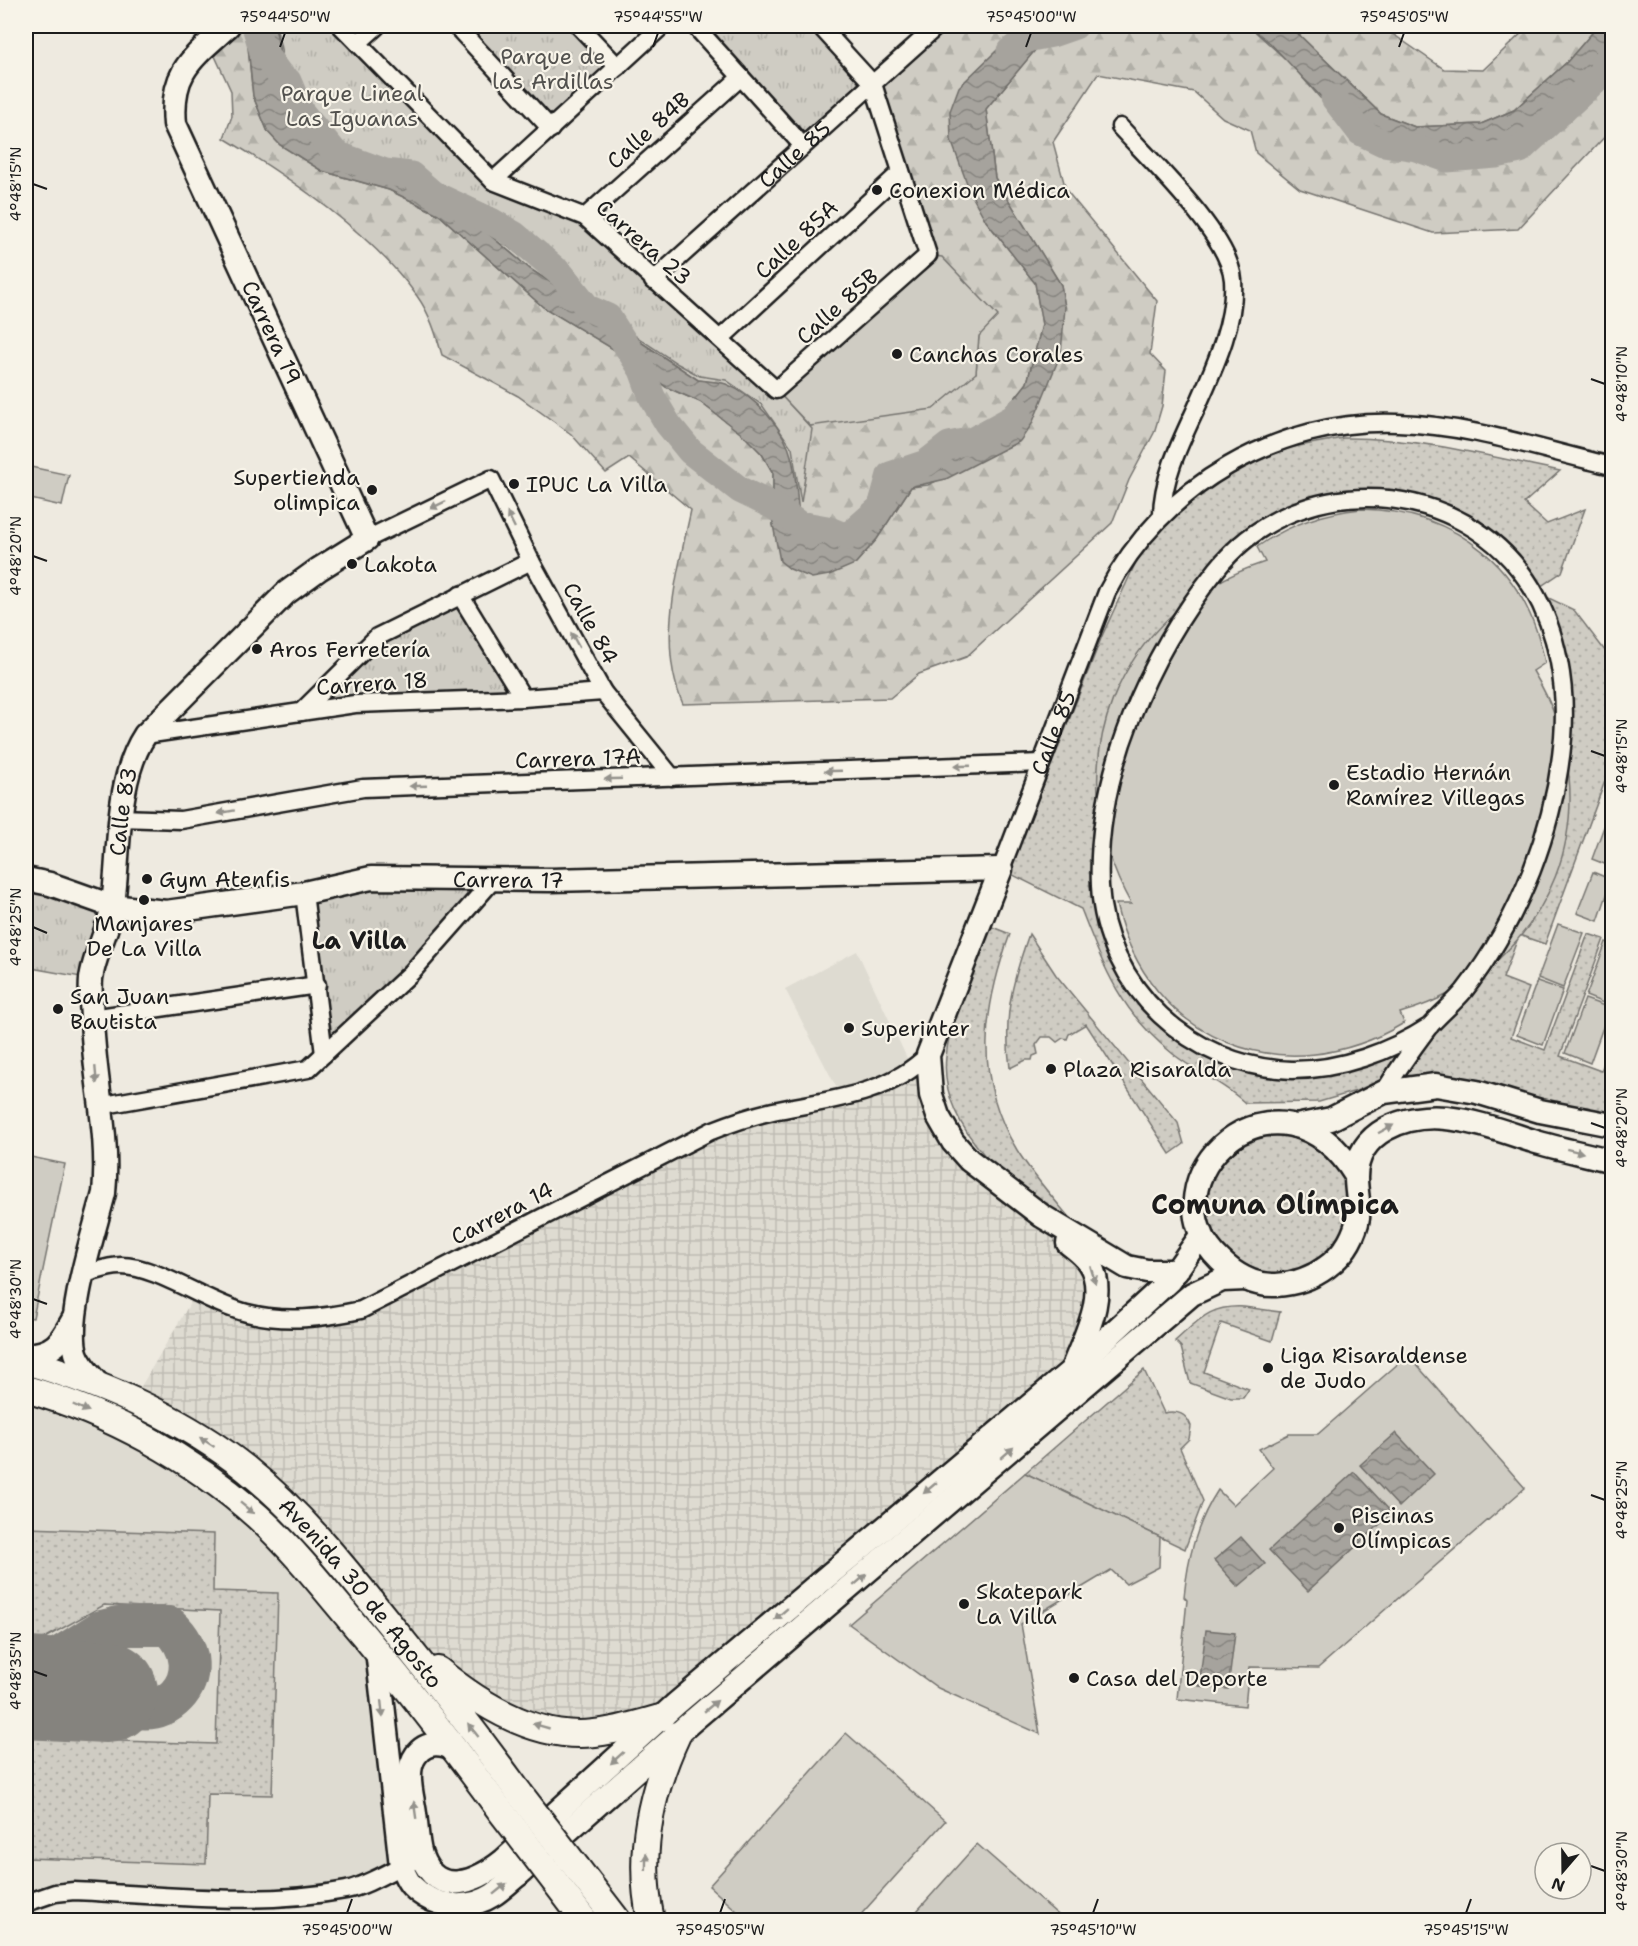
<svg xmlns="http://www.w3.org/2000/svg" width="1638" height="1946" font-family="'Shantell Sans',sans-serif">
<defs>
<pattern id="industrial-grid" width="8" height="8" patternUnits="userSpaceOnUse" patternTransform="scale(1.5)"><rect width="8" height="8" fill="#dedbd1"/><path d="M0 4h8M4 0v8" fill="none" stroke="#bebbb3"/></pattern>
<pattern id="grass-dots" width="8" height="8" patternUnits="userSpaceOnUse" patternTransform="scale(1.5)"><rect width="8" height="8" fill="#cfccc3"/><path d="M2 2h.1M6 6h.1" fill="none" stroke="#b1afa7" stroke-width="1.8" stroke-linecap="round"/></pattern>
<pattern id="forest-firs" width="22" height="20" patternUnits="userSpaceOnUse" patternTransform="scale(1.5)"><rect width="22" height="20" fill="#cfccc3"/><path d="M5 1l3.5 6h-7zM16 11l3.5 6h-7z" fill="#b1afa7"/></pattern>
<pattern id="park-tufts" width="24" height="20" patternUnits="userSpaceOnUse" patternTransform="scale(1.5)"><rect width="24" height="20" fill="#cfccc3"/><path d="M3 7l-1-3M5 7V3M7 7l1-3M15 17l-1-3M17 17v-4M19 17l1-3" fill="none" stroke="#b1afa7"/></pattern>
<pattern id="water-waves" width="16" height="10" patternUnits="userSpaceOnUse" patternTransform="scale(1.5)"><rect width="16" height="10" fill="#a6a39d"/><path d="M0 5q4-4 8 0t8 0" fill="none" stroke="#86847f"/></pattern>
</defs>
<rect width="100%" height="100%" fill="#eeeae0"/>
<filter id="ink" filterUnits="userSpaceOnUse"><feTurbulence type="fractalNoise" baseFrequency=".0167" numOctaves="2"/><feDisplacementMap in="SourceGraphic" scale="12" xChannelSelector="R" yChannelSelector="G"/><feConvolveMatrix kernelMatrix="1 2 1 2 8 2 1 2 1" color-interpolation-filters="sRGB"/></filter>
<g filter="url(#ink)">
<g fill="#dedbd1">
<path d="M857,951L912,1069L842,1098L785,989Z"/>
<path d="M26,1389L226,1491L377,1650L401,1866L348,1890L101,1892L26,1903Z"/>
</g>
<path fill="url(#industrial-grid)" d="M917,1065L938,1116L1042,1216L1094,1275L1072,1370L660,1718L577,1734L453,1682L321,1538L133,1400L196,1293L245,1313L361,1310L711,1131L842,1098Z"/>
<g fill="url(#grass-dots)" stroke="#767470" stroke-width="1.5" fill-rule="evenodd">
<path d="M1343,438C1416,437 1489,456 1560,471L1524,503L1547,524L1585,509L1562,572L1534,591L1574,610L1612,660V762L1545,944L1519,935L1503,978L1529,988L1511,1037L1545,1050L1588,934L1604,939L1560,1056L1601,1071L1612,1041V1125L1410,1087L1394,1074L1356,1091L1319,1102L1245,1103C1224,1083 1196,1072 1173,1054C1121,1013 1104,968 1081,909L1009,873L1102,636L1136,562L1161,526L1225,475L1277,450ZM1324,501L1433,508L1521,572L1557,648L1556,785L1460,995L1384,1051L1275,1069L1173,1027L1110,937L1106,818L1228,554Z"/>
<path d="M987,925L1010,934C983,1009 973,1078 1017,1150C1033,1176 1054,1199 1073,1222C1016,1196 938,1127 946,1057C950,1015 973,966 987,925Z"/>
<path d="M1029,934L1056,975L1178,1123L1184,1144L1170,1154L1086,1024L1069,1034L1067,1039L1063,1038L1057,1042L1051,1037H1042L1036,1045L1038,1054L1033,1056L1032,1060H1026L1010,1068C1003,1017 1012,982 1029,934Z"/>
<path d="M1247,1128L1324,1140L1358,1206L1318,1274L1239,1275L1196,1202L1198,1189Z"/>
<path d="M1244,1307L1280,1312L1272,1341L1221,1323L1204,1372L1249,1389L1243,1398H1231L1190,1383L1181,1347L1175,1341C1199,1320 1209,1305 1244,1307Z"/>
<path d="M1144,1370L1164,1413C1177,1410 1186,1413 1191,1426L1189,1439L1180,1448L1203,1501L1185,1549L1025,1473Z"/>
<path d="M26,1528L214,1534L213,1591L278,1593L272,1795L208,1794L206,1864L26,1858V1738L216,1744L220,1611L104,1605L43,1639L26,1638Z"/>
</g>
<g fill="url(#forest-firs)" stroke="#767470" stroke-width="1.5">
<path d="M164,26H246L253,96L268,132L280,145L322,171L389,190L438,214L543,307L625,356L666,387L700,402L744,435L762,454L773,473V525L855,564L877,539L911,487L928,485L1019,442L1065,307L1061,285L995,178L986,109L1036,49L1085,26H1249L1290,63L1320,98L1423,158L1496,155L1540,131L1581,92L1612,53V129L1518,229L1433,233L1300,189L1256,153L1250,130L1223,118L1194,92L1098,74L1053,142L1066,190L1157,301L1150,354L1166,371L1162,406L1154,433L1129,480L1112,523L966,657L919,674L890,698L683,704C656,643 678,572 691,510L629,458L606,473L571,434L518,396L442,355C436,334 430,314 417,296C372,233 291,178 224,138L232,116L231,91L209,43L188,33L177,34Z"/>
<path d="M275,26H341L493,181L776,390L811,426L976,373L979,336L928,255L873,84L937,26H1022L960,87L986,221L1035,283L1042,325L1027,383L989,431L926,463L877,482L862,525L847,537L832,542L816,539L799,524L798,508L725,384L698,380L530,269L485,231L439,186L411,175L356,163L336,154L318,139L285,82Z"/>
<path d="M1290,26H1381L1444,69L1483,70L1529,26H1598L1567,62L1514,110L1481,124L1415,127L1381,114Z"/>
</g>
<g fill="url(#park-tufts)" stroke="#767470" stroke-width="1.5">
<path d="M276,26H337L485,182L583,220L780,394L812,429L801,503L792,448L762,405L726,380L700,376L678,364L547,277L491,233L444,185L395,168L355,159L320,137L288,81Z"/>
<path d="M456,26H579L618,67L551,129Z"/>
<path d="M695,26H820L873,84L803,146Z"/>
<path d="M460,595L523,698L301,712L361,652Z"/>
<path d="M26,879L112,906L81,977L26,967Z"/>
<path d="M493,880L324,1054L304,893Z"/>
</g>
<g fill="#cfccc3" stroke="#767470" stroke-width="1.5">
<path d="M928,255L942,257L998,316L979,336L976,373L933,409L810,426L776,390Z"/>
<path d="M26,466L69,475L62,506L26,498Z"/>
<path d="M1361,509C1458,511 1527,568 1545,663L1533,671C1616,807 1554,969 1400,1013L1404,1023C1284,1095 1148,1042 1116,904H1131C1054,766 1115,611 1265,562L1257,547C1289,524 1322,513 1361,509Z"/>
<path d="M1612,805V867L1592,859Z"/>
<path d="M1593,872L1612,880L1598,921L1577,913Z"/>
<path d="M1558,924L1584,933L1563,988L1538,978Z"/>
<path d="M1606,942L1612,944L1611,1006L1586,996Z"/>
<path d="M1537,981L1563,990L1543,1045L1517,1035Z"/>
<path d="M1585,999L1610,1008L1590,1063L1565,1053Z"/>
<path d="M26,1156L65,1164L33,1318L26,1317Z"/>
<path d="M1408,1355L1525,1488L1318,1668L1249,1667L1245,1706L1177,1699L1187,1600L1184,1597C1188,1558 1196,1524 1218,1490L1233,1505L1273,1468L1259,1449L1289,1434H1318Z"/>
<path d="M1025,1473L1160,1537L1159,1567L1126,1584L1111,1570L1021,1624L1040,1734L938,1688L849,1624Z"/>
<path d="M846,1733L945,1821L856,1920H747L709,1886Z"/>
<path d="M977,1844L1064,1920H909Z"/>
</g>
<g fill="url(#water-waves)" stroke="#6f6d69" stroke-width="1.5">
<path d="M246,26H275L285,82L318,139L336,154L356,163L411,175L439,186L485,231L530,269L698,380C707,381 718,381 726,384C754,395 785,429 792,459C797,480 797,503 800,524L816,539L832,542L847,537L862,525L876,482L926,463L989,431L1027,383L1042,325L1035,283L986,221L971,194L951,140L950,111L959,87L1022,26H1041L1042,36L1075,26H1085L1036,49L986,109L995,178L1061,285L1065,307L1061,353L1032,424L1020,441L946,479L911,487L877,539L855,564L829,575L812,578L790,569L780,561L773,525V473L762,454L744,436L700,402L666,387L625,356L543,307L438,214L389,190L322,171L280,145L268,132L253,96Z"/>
<path d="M1249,26H1290L1381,114L1415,127L1481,124L1514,110L1567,62L1598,26H1612V53L1581,92L1520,150L1496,155L1447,159L1408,155L1340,117L1270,43Z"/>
<path d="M1396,1433L1434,1474L1399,1507L1360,1465Z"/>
<path d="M1354,1472L1392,1513L1308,1591L1269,1550Z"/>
<path d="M1241,1537L1265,1564L1238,1587L1214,1560Z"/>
<path d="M1206,1630L1235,1633L1228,1689L1199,1686Z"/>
</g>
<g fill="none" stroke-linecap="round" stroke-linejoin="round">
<g stroke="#a6a39d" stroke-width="27">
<path d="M255,26L263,52L285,82L288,81L301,112L336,154L385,172L411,175L433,194L491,221L515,235L562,275L588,308L608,317L642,370L652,397L668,424L690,451L740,490L773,506L799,524L827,529L847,537L881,507L890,475L926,463L949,445L973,440L1013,418L1019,411"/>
<path d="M1010,51L1026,39L1052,34L1075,26"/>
<path d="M1334,98L1360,132L1383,143L1416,148L1447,159L1496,155L1520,150L1602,74L1604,62L1612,58"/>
</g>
<path stroke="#85837e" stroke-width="40" d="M26,1678L102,1630L119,1626H169C222,1674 157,1742 107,1692"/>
<path stroke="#85837e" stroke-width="102" d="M26,1688L107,1692"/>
<defs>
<g id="street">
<path d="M341,26L493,181L585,217L776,390L928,255L873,84L820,26"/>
<path d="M456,26L551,129"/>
<path d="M579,26L618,67"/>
<path d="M695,26L803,146"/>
<path d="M358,43L377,26"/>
<path d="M1120,127C1151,161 1230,236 1233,280C1236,324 1212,372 1195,411C1180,443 1162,480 1162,515"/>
<path d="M493,181L662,26"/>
<path d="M585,217L741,77"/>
<path id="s1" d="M653,281L937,26"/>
<path d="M721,338L901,172"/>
<path d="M367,539L491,479L531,561L603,692L672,777"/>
<path d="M460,595L523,698"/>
<path d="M301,712L377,637L531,561"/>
<path d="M145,735L355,704L523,698L603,692"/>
<path d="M119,818L181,820L363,788L1041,763"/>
<path id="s2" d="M1001,869L1107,592C1161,486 1279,418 1398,423C1471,425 1542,450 1612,466"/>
<path d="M304,893L324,1054"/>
<path d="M92,1018L317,985"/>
<path d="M1384,1092C1397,1070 1413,1048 1428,1028C1439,1015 1453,1004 1464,991C1520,919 1555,828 1563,738C1567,687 1558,632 1532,588C1464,476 1298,467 1217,569C1149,654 1095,775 1100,886C1105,987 1192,1068 1292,1070C1340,1070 1390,1052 1430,1026"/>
<path d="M99,1106L308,1069L411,973L493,880"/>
<path d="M85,1274C96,1271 109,1266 121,1266C158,1266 208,1304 247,1313C286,1323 323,1318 361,1310L711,1131C731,1123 752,1116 773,1111C827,1100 887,1096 928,1055"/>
<path d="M26,1903L55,1893L74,1891C164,1895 256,1907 346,1890C366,1886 390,1871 409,1862"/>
</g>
<g id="secondary">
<path id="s3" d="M26,879L50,884L112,906L166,912L304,893L371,878L551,880L1001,869L928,1055L931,1095L938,1116L953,1142L969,1160L1042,1216L1127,1267L1147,1271H1177"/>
<path d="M1296,1126L1331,1119L1384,1092L1436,1085L1477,1092L1540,1111L1612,1125"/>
<path d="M1356,1176C1279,1050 1137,1180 1220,1260C1235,1275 1254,1286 1276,1285C1313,1283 1347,1260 1357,1223C1361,1208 1356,1193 1356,1178C1356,1131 1406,1114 1446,1118C1476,1121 1505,1132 1533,1141C1559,1149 1586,1154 1612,1161"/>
<path d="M1068,1243C1075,1249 1084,1255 1089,1263C1109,1293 1084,1338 1073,1367"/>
<path d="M26,1355C55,1353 60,1343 74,1318"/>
<path id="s4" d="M100,1386C91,1376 80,1366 76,1353C66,1316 94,1233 104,1193C110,1134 93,1075 92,1016C91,1004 90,991 91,979C94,954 109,930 113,904C120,853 115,780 145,735L286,593L319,569L367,539L175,124C170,71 193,58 228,26"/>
<path d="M377,1650L401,1866C404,1872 407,1881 412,1886C433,1908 468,1911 493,1895C502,1889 510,1881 518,1875L691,1722L1192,1294L1222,1280L1246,1279"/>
<path d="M456,1751C443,1742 426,1741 416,1755C404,1771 413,1797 415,1814C417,1827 417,1843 421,1855C437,1900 478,1881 504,1860L676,1704L1072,1370L1169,1281L1202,1234"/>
</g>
<g id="primary">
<path id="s5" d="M26,1361C103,1384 181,1417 245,1468C300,1512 343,1566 387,1621C433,1678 477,1735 520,1794"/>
<path d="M26,1389C110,1413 192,1458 258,1517C292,1548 320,1583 349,1618C402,1680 452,1745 500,1810"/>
<path d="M438,1670C477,1702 527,1734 579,1734C607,1734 633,1725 660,1718"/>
<path d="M577,1868L617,1920"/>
<path d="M556,1883L584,1920"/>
<path d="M651,1920C637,1857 650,1793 677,1735"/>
</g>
</defs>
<use href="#street" stroke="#1c1c1c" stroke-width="21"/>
<use href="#secondary" stroke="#1c1c1c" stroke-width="27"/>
<use href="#primary" stroke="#1c1c1c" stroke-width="30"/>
<use href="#street" stroke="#f7f3e8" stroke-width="16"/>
<use href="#secondary" stroke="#f7f3e8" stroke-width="22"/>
<use href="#primary" stroke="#f7f3e8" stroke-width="26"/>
<defs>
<g id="primary-bridge">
<path d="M520,1794L577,1868"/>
<path d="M500,1810L556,1883"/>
</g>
</defs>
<use href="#primary-bridge" stroke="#1c1c1c" stroke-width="30" stroke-linecap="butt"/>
<use href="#primary-bridge" stroke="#f7f3e8" stroke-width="26"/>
</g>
<defs><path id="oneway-solid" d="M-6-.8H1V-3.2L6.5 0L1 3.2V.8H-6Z" transform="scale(1.5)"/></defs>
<g fill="#94928c">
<use href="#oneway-solid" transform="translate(438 505) rotate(154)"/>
<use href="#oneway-solid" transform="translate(511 520) rotate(-116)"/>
<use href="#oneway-solid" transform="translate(575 640) rotate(-119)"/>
<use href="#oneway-solid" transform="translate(962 766) rotate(178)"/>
<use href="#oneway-solid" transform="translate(833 771) rotate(178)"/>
<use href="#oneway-solid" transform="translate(613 779) rotate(178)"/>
<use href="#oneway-solid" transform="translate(418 786) rotate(178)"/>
<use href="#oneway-solid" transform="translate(226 812) rotate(170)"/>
<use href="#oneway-solid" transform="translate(96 1075) rotate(85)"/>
<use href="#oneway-solid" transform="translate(1386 1129) rotate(-28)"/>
<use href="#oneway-solid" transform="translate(1575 1151) rotate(14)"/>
<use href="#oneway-solid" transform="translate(1093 1275) rotate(73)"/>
<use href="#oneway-solid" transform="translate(81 1408) rotate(23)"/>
<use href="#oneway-solid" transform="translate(207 1442) rotate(-147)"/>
<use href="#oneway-solid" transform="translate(1007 1453) rotate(-41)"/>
<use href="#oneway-solid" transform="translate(930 1488) rotate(140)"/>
<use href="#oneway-solid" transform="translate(247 1508) rotate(39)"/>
<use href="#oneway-solid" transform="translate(860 1580) rotate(-41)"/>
<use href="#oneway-solid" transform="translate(781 1614) rotate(139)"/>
<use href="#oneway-solid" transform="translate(711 1706) rotate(-40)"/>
<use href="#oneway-solid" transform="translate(382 1709) rotate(84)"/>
<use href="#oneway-solid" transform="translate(541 1726) rotate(-164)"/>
<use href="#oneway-solid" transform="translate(473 1730) rotate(-128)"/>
<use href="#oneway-solid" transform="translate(617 1758) rotate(138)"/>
<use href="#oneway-solid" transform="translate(415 1810) rotate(-98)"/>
<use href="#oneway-solid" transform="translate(646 1862) rotate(-89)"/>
<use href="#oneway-solid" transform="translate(500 1889) rotate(-39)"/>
</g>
</g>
<path fill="none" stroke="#1c1c1c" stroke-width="2" d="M280,47L285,33M653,47L658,33M1026,47L1031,33M1399,47L1404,33M33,184L47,189M1591,379L1605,384M33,556L47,561M1591,751L1605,756M33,927L47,933M1591,1123L1605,1128M33,1299L47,1304M1591,1495L1605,1500M33,1671L47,1676M1591,1866L1605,1871M347,1913L352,1899M720,1913L725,1899M1093,1913L1098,1899M1466,1913L1471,1899"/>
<g fill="#1c1c1c" stroke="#f7f3e8" stroke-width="2">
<circle cx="877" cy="190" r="6"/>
<circle cx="897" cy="354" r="6"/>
<circle cx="514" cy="484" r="6"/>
<circle cx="372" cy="490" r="6"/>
<circle cx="352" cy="564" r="6"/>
<circle cx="257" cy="649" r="6"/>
<circle cx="1334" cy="785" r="6"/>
<circle cx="147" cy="879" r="6"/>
<circle cx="144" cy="900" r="6"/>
<circle cx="58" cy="1009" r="6"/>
<circle cx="849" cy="1028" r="6"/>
<circle cx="1051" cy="1069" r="6"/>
<circle cx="1268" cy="1368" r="6"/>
<circle cx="1339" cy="1528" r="6"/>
<circle cx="964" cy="1604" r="6"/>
<circle cx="1074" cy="1678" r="6"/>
</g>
<g text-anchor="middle" stroke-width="4.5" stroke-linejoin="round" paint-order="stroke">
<g font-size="22" fill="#52514e" stroke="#f7f3e8">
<text x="553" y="64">Parque de<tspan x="553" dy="25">las Ardillas</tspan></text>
<text x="352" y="101">Parque Lineal<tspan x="352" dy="25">Las Iguanas</tspan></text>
</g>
<g font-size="22" fill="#1c1c1c" stroke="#f7f3e8">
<text transform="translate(648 130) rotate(-42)" y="8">Calle 84B</text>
<text dy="8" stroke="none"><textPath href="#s1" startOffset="190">Calle 85</textPath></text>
<text transform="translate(796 239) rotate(-43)" y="8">Calle 85A</text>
<text transform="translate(644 242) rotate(41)" y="8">Carrera 23</text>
<text transform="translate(837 306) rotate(-42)" y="8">Calle 85B</text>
<text transform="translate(272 332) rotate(65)" y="8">Carrera 19</text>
<text transform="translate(591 623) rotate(61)" y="8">Calle 84</text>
<text transform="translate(372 683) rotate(-4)" y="8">Carrera 18</text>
<text dy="8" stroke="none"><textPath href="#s2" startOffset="146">Calle 85</textPath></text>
<text transform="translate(578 758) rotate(-2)" y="8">Carrera 17A</text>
<text dy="8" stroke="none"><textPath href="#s4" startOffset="591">Calle 83</textPath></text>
<text dy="8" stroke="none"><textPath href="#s3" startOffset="490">Carrera 17</textPath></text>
<text transform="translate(502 1213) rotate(-27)" y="8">Carrera 14</text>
<text dy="8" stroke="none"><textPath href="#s5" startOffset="416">Avenida 30 de Agosto</textPath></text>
</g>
<g font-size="22" fill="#1c1c1c" stroke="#f7f3e8" text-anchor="start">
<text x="889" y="198">Conexion Médica</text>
<text x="909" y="362">Canchas Corales</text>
<text x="360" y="485" text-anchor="end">Supertienda<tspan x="360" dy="25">olimpica</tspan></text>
<text x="526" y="492">IPUC La Villa</text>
<text x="364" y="572">Lakota</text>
<text x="269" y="657">Aros Ferretería</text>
<text x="1346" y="780">Estadio Hernán<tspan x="1346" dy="25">Ramírez Villegas</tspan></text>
<text x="159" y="887">Gym Atenfis</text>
<text x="144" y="931" text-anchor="middle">Manjares<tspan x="144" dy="25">De La Villa</tspan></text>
<text x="70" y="1004">San Juan<tspan x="70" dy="25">Bautista</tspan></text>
<text x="861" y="1036">Superinter</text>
<text x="1063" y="1077">Plaza Risaralda</text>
<text x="1280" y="1363">Liga Risaraldense<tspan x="1280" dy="25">de Judo</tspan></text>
<text x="1351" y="1523">Piscinas<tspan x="1351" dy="25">Olímpicas</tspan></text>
<text x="976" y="1599">Skatepark<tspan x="976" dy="25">La Villa</tspan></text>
<text x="1086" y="1686">Casa del Deporte</text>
</g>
<g font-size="24" font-weight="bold" fill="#1c1c1c" stroke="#f7f3e8">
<text x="359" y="949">La Villa</text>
</g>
<g font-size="28" font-weight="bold" fill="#1c1c1c" stroke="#f7f3e8">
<text x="1275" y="1214">Comuna Olímpica</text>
</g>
</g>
<rect width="1638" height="1946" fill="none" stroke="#f7f3e8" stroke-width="66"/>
<g transform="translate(1563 1871) rotate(200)"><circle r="28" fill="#f7f3e8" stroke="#9f9d96" stroke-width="1.5"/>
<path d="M0-4.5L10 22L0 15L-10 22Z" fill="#1c1c1c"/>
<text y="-9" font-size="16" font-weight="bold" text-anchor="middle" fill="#1c1c1c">N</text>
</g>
<rect x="33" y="33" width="1572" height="1880" fill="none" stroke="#1c1c1c" stroke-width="2"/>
<g font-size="15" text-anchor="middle" fill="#1c1c1c">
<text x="285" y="22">75°44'50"W</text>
<text x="658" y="22">75°44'55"W</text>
<text x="1031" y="22">75°45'00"W</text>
<text x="1404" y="22">75°45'05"W</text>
<text transform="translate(16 184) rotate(-90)" y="5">4°48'15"N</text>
<text transform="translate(1622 384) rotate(-90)" y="5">4°48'10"N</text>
<text transform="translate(16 556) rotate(-90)" y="5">4°48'20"N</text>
<text transform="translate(1622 756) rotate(-90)" y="5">4°48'15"N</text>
<text transform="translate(16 927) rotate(-90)" y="5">4°48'25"N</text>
<text transform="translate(1622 1128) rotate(-90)" y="5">4°48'20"N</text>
<text transform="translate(16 1299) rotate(-90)" y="5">4°48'30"N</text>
<text transform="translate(1622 1500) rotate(-90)" y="5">4°48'25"N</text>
<text transform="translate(16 1671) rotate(-90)" y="5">4°48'35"N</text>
<text transform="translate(1622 1871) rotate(-90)" y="5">4°48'30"N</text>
<text x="347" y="1935">75°45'00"W</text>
<text x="720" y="1935">75°45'05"W</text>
<text x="1093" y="1935">75°45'10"W</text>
<text x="1466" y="1935">75°45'15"W</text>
</g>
</svg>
